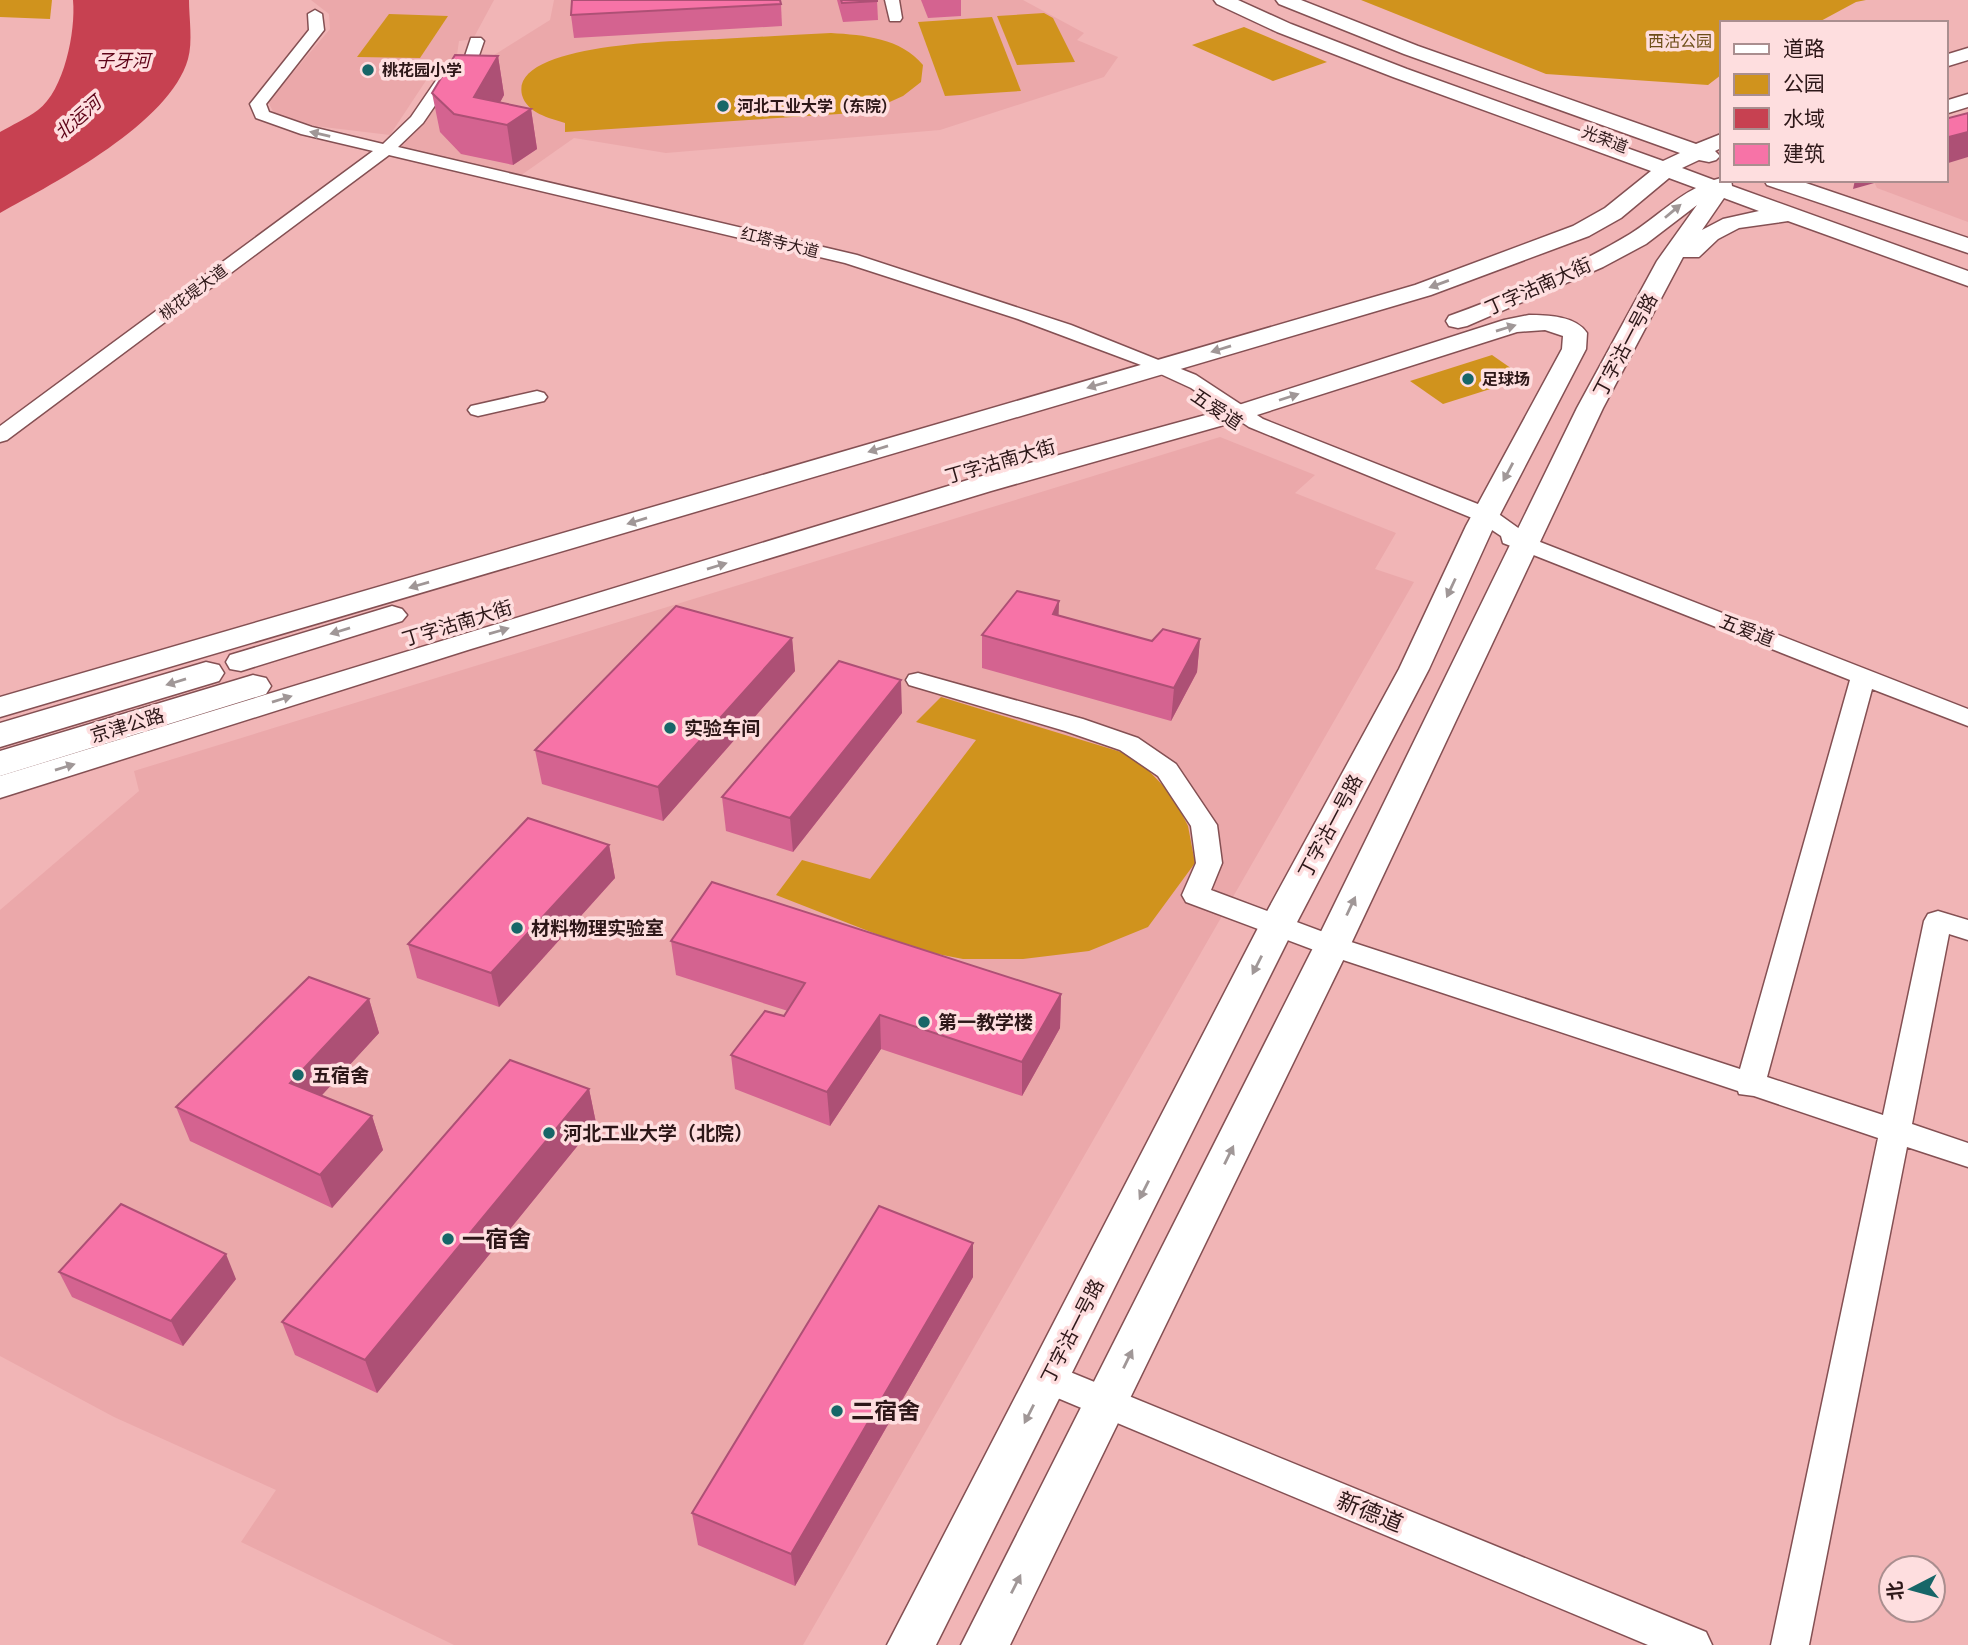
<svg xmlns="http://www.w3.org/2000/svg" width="1968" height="1645" font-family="Raleway,'Noto Sans SC',sans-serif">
<rect width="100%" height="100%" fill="#f1b5b6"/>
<g fill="#eba8aa">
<path d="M311,0H494L473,39L459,41L456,62L427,79L390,135L315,126L274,113L268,102L330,29L329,14Z"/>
<path d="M554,0H1023L1084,33L1077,40L1118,57L1104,77L940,130L666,153L574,138L520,176L390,154L451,82L550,20Z"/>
<path d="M1968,126V222L1877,188L1873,180H1945V131Z"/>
<path d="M1220,437L1315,475L1295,493L1396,533L1375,569L1414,582L803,1645H454L241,1542L276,1490L114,1417L0,1356V910L139,791L134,771Z"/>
</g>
<g fill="#d0931d">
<path d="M0,0H52L50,19L0,17Z"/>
<path d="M1361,0H1866L1856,2L1817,23H1721V75L1708,85L1546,74Z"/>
<path d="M1044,13L1053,18L1075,62L1017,65L997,16Z"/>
<path d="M389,14L448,16L420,58L357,57Z"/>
<path d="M992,17L1021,91L945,96L918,22Z"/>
<path d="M1244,27L1327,62L1273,81L1192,45Z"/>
<path d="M831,33C864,35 901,38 923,65L921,82L903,96L883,105L885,111L565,132V123C549,118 527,113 522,95C509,41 690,41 719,39C757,37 794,35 831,33Z"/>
<path d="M1492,355L1525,378L1443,404L1410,381Z"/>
<path d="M941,697L1121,752L1148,770L1173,796L1188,826L1195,863L1148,927L1089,951L1023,959H963L917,950L776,895L802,860L870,879L976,740L916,722Z"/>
</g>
<path fill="#c74151" d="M73,0H189C189,18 193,42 188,59C170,123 56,182 0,213V132C12,125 26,119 38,110C64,91 76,31 73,0Z"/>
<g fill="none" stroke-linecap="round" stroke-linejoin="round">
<defs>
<g id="minor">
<path d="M885,0H899L902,18L900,21H890Z"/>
<path d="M315,10L322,14L324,30L266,104L269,112L312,127L383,144L411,117L437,79L463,62L471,38H481L484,41L475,67L449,85L423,123L398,147L857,255L1071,325L1196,375L1263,419L1493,510L1535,540L1968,709V726L1872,689L1767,1077L1883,1115L1924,921L1928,914L1938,911L1968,920V940L1949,934L1912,1124L1968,1143V1167L1907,1147L1809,1645H1771L1878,1138L1754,1096L1739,1094L1738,1091L1322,953L1186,902L1182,895L1196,863L1191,826L1158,776L1120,750L1065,731L909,685L906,680L909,675L918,673L1083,719L1138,738L1176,764L1217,825L1222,863L1211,890L1342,939L1740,1069L1850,680L1503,543L1501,536L1477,520L1249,427L1191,388L1141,365L1015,318L845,263L389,155L7,440L0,442V426L373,151L301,134L256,118L250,104L309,30L308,14Z"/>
<path d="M537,391L544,393L547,397L544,401L478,416L471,414L468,410L471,406Z"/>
<path d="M1048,1363L1706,1632L1712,1645H1648L1036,1389L1031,1378L1036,1367Z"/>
</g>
<g id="major">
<path d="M1214,0H1238L1291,24L1407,69L1663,161L1680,153L1404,54L1279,4L1276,0H1301L1418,46L1696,144L1721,134V148L1715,151L1720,156L1716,160L1709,162L1699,160L1682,168L1714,180L1721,178V180H1731L1732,186L1968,271V286L1788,221L1739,228L1718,239L1699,257H1683L1603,408L1350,946L1010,1645H961L1314,946L1577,408L1657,261L1697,205L1646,244L1603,267L1467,326L1458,328L1449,326L1446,321L1449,316C1511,293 1574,268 1630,234C1653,220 1672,200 1696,188L1669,178L1621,218L1589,236L1431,295L0,717V697L1415,285L1573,226L1605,208L1651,171L1393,77L1277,32L1217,4ZM1724,198L1759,211L1723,219L1702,230Z"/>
<path d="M1968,48V60L1945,67V55Z"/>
<path d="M1968,94V107L1945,114V101Z"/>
<path d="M1764,180H1797L1968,238V253L1767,185Z"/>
<path d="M1529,315C1548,315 1576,316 1587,333L1586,349L1494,526L1429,669L1295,926L936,1645H887L1259,926L1399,669L1466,526L1562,349L1563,336L1545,330L1517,332L1238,421L991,491L471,649L0,798V776L971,479L1220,411L1504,320Z"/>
<path d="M392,606L402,609L407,615L402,621L241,671L230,669L226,662L230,655Z"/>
</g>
<g id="highway">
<path d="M206,662L219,665L224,673L219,681L0,747V723Z"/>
<path d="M253,675L266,678L271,686L266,694L0,776V751Z"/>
</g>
</defs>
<use href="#minor" stroke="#845053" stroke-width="3"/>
<use href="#major" stroke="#845053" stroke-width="3"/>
<use href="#highway" stroke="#845053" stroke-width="3"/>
<use href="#minor" fill="#fff" fill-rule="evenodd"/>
<use href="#major" fill="#fff" fill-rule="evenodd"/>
<use href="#highway" fill="#fff" fill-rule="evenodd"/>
</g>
<g fill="#d46390">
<path d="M837,0H877L878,20L843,22Z"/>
<path d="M921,0H961V16L928,18Z"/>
<path d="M781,4L782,26L574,38L571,15Z"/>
<path d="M498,56L504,95L500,102L531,109L537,149L513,165L461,154L440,132L432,93Z"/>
<path d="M1059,601L1058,615L1152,641L1200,639L1197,672L1171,721L982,668V635Z"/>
<path d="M792,638L795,671L663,821L542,784L535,750Z"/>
<path d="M902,713L793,852L726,831L722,797Z"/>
<path d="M609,845L615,878L499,1007L417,978L408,944Z"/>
<path d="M671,941L1061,994L1060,1028L1022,1096L881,1049L830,1126L735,1089L731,1055L784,1016L788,1011L676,975Z"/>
<path d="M369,999L379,1033L321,1095L372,1116L383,1150L332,1208L190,1141L176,1107Z"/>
<path d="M589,1089L596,1123L377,1393L295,1355L282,1322Z"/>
<path d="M973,1243V1277L795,1586L698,1545L692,1513Z"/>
<path d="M59,1272L236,1279L183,1346L72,1297Z"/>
</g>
<g fill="#ad5075">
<path d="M498,56L504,95L490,121L474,97Z"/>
<path d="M531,109L537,149L513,165L507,125Z"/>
<path d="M1968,132V157L1945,164V138Z"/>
<path d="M1855,180H1885L1853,189Z"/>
<path d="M1059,601L1058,633L1053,614Z"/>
<path d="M792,638L795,671L663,821L658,787Z"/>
<path d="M1200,639L1197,672L1171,721L1174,688Z"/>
<path d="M901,680L902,713L793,852L790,818Z"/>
<path d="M609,845L615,878L499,1007L491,973Z"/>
<path d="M1061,994L1060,1028L1022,1096V1062Z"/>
<path d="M369,999L379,1033L302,1117L290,1083Z"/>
<path d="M880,1015L881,1049L830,1126L827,1092Z"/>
<path d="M589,1089L596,1123L377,1393L365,1360Z"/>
<path d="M372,1116L383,1150L332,1208L320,1175Z"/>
<path d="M973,1243V1277L795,1586L791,1554Z"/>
<path d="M226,1254L236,1279L183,1346L171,1321Z"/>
</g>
<g fill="#f773a7" stroke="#ad5075" stroke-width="2">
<path d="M572,0H780L781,4L571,15Z"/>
<path d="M841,0H877V1L842,3Z"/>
<path d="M455,55L498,56L474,97L531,109L507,125L454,114L432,93Z"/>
<path d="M1968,113V132L1945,138V119Z"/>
<path d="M1017,591L1059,601L1053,614L1152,641L1163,629L1200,639L1174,688L982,635Z"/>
<path d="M676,606L792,638L658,787L535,750Z"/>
<path d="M839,661L901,680L790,818L722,797Z"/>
<path d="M528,818L609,845L491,973L408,944Z"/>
<path d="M712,882L1061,994L1022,1062L880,1015L827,1092L731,1055L765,1011L784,1016L805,983L671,941Z"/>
<path d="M309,977L369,999L290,1083L372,1116L320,1175L176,1107Z"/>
<path d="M510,1060L589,1089L365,1360L282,1322Z"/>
<path d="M121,1204L226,1254L171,1321L59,1272Z"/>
<path d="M879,1206L973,1243L791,1554L692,1513Z"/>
</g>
<defs><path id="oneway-solid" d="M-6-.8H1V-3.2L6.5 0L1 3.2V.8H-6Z" transform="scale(1.75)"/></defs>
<g fill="#a09797">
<use href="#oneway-solid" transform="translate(320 134) rotate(-167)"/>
<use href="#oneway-solid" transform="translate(1673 211) rotate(-40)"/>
<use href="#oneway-solid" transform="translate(1439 284) rotate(160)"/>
<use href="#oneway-solid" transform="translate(1506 328) rotate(-17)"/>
<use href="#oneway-solid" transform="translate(1221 349) rotate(163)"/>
<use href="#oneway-solid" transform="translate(1097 385) rotate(164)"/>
<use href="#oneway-solid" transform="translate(1289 397) rotate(-18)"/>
<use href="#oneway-solid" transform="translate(878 449) rotate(163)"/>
<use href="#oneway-solid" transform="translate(1508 472) rotate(118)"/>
<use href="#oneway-solid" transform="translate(637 521) rotate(163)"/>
<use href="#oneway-solid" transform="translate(717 566) rotate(-17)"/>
<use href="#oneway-solid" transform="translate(419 585) rotate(164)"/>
<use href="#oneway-solid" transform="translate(1451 588) rotate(115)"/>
<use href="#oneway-solid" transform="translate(340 631) rotate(163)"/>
<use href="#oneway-solid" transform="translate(499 631) rotate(-16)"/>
<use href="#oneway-solid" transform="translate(176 682) rotate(163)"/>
<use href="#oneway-solid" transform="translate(282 699) rotate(-17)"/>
<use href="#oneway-solid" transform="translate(65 767) rotate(-17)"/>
<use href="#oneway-solid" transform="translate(1351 906) rotate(-65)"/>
<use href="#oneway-solid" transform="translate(1257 965) rotate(117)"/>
<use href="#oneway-solid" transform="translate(1229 1155) rotate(-64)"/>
<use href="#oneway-solid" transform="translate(1144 1190) rotate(117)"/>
<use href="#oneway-solid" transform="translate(1128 1359) rotate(-64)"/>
<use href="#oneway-solid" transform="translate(1029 1414) rotate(117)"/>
<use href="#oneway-solid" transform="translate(1016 1584) rotate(-63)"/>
</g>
<g fill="#176668" stroke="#fededf" stroke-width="2.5">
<circle cx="368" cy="70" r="7"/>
<circle cx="723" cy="106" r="7"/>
<circle cx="1468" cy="379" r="7"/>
<circle cx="670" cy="728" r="7"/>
<circle cx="517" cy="928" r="7"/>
<circle cx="924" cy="1022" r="7"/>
<circle cx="298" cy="1075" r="7"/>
<circle cx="549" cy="1133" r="7"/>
<circle cx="448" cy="1239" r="7"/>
<circle cx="837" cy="1411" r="7"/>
</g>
<g text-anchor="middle" stroke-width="7" stroke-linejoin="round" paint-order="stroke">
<g font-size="16" fill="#6c4d18" stroke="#fededf">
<text x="1680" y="47">西沽公园</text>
</g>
<g font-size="16" font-weight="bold" fill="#2d1718" stroke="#fededf" text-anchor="start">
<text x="382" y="76">桃花园小学</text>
<text x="737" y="112">河北工业大学（东院）</text>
<text x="1482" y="385">足球场</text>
</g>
<g font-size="16" fill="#2d1718" stroke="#fededf">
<text transform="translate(1605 139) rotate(21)" y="6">光荣道</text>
<text transform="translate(780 242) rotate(14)" y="6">红塔寺大道</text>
<text transform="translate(193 292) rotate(-37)" y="6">桃花堤大道</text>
</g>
<g font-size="18" font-style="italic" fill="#5e0318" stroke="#fededf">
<text x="123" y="67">子牙河</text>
<text transform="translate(78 118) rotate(-41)" y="6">北运河</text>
</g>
<g font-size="19" fill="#2d1718" stroke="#fededf">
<text transform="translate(1538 286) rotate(-24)" y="7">丁字沽南大街</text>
<text transform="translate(1625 345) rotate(-62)" y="7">丁字沽一号路</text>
<text transform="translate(1217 409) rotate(34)" y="7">五爱道</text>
<text transform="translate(1000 461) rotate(-16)" y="7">丁字沽南大街</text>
<text transform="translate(457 623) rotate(-17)" y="7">丁字沽南大街</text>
<text transform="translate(1747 630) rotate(21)" y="7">五爱道</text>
<text transform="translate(127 725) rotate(-17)" y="7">京津公路</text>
<text transform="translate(1330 826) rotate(-62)" y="7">丁字沽一号路</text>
<text transform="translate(1072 1331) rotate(-63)" y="7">丁字沽一号路</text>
</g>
<g font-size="19" font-weight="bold" fill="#2d1718" stroke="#fededf" text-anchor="start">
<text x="684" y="735">实验车间</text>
<text x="531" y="935">材料物理实验室</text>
<text x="938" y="1029">第一教学楼</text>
<text x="312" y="1082">五宿舍</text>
<text x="563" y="1140">河北工业大学（北院）</text>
</g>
<g font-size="23" font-weight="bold" fill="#2d1718" stroke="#fededf" text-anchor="start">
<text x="462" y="1247">一宿舍</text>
<text x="851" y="1419">二宿舍</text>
</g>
<g font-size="23" fill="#2d1718" stroke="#fededf">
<text transform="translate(1370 1512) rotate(22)" y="8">新德道</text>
</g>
</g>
<rect x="1720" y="21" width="228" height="161" fill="#fededf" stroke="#aa8e8f" stroke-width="2"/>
<rect x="1734" y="44" width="35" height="10" fill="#ffffff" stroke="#aa8e8f" stroke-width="2"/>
<text x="1783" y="56" font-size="21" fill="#2d1718">道路</text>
<rect x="1734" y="74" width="35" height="21" fill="#d0931d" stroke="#aa8e8f" stroke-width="2"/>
<text x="1783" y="91" font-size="21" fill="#2d1718">公园</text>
<rect x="1734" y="108" width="35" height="21" fill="#c74151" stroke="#aa8e8f" stroke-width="2"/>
<text x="1783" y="126" font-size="21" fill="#2d1718">水域</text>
<rect x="1734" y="144" width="35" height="21" fill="#f773a7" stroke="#aa8e8f" stroke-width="2"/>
<text x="1783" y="161" font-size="21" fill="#2d1718">建筑</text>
<g transform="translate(1912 1589) rotate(264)"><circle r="33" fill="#fededf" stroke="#aa8e8f" stroke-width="2"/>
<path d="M0-5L12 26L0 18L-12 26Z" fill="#176668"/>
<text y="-10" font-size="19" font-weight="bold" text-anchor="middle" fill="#2d1718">北</text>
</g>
</svg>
